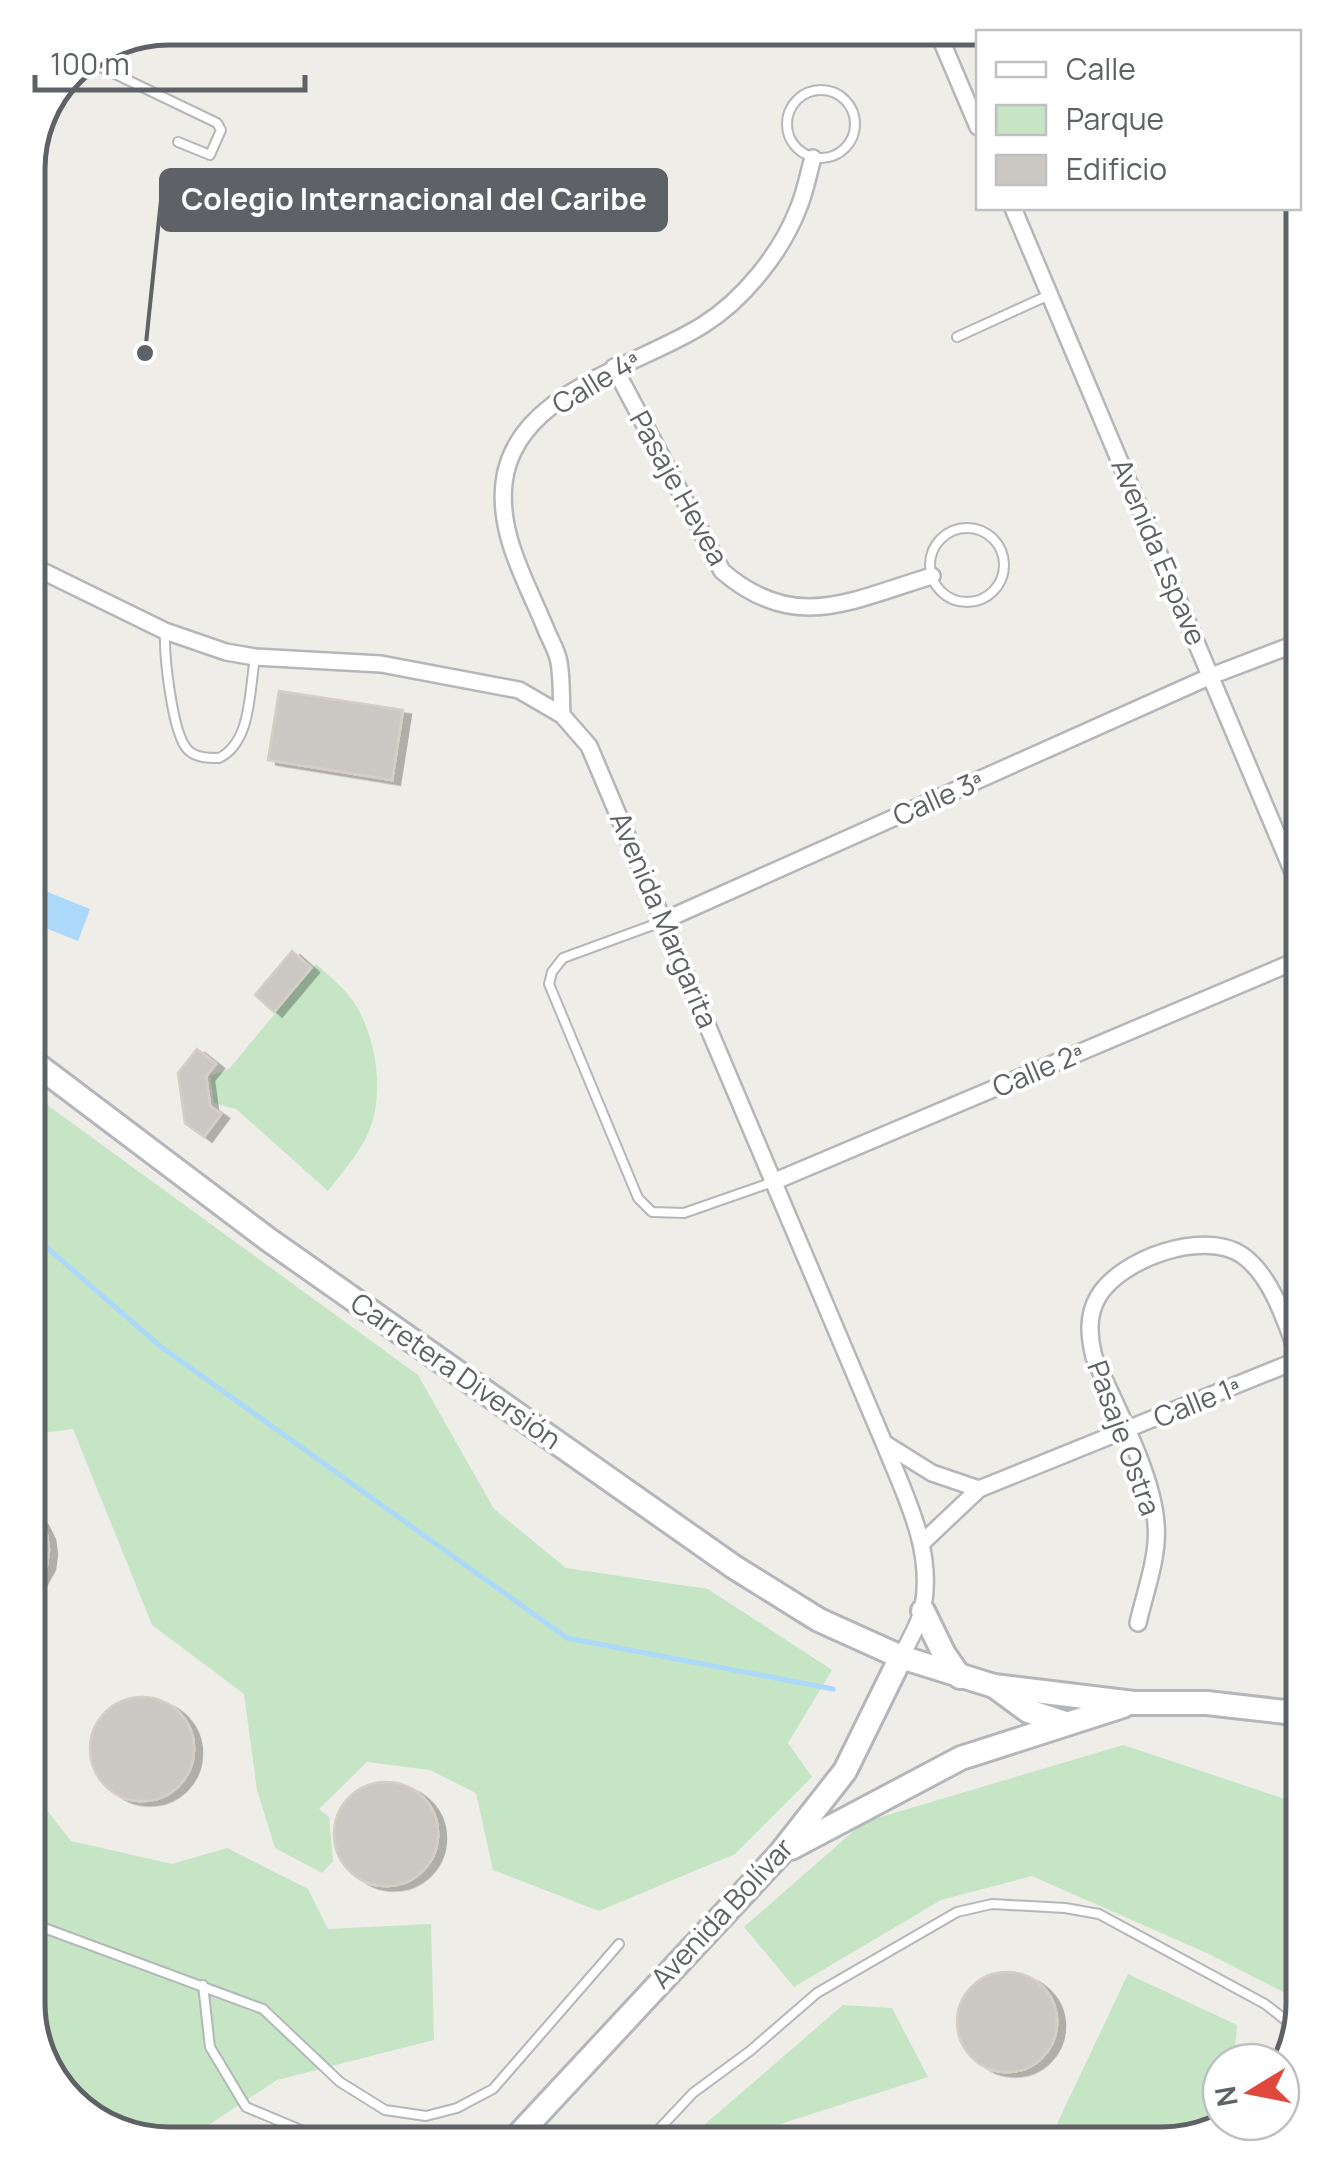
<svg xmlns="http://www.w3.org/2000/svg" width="1331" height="2172" font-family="Manrope,sans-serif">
<defs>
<filter id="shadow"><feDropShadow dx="8" dy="4.5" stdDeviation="0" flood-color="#0004"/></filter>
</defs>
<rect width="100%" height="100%" fill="#efede7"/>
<g fill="#c5e5c5">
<path d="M316,964C330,977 345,988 355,1004C378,1041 386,1101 365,1140C355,1158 340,1175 328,1191L236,1109L214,1103L210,1076L229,1069Z"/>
<path d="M28,1091L418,1375L494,1509L566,1568L708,1589L832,1670L788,1743L812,1777L735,1854L599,1911L493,1870L476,1793L430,1770L367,1762L319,1809L329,1817L333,1861L322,1873L275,1848L257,1790L244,1694L152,1625L73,1429L28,1435Z"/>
<path d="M1123,1745L1303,1805V2002L1209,1954L1032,1876L941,1900L794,1987L744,1927L864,1822Z"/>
<path d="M28,1786L71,1841L172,1864L227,1848L308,1889L328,1929L431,1924L434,2040L277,2080L180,2144H160L91,2121L42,2066L28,2003Z"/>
<path d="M1128,1974L1237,2025L1234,2062H1221V2122H1228L1225,2130L1162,2144H1081L1056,2126Z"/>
<path d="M843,2005L892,2008L928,2077L777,2125L773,2144H682Z"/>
</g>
<path fill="#acd8fa" d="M33,886L90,909L78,941L28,921V899Z"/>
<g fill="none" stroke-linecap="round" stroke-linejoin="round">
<path stroke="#acd8fa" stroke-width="5" d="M28,1231L160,1346L567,1638L833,1689"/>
</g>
<g fill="#cbc8c4" stroke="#d4cfc5" stroke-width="2.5" filter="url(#shadow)">
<path d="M1298,682L1304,683L1302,765L1288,726Z"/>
<path d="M279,691L403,710L392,780L268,760Z"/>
<path d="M292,951L311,968L274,1012L255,995Z"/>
<path d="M197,1049L216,1064L206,1076L210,1106L221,1114L204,1137L185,1123L178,1073Z"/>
<path d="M28,1510L40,1521L47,1535L49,1550L47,1565L28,1600Z"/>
<circle cx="142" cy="1749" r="52"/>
<circle cx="386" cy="1834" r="52"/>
<circle cx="1007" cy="2022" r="50"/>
</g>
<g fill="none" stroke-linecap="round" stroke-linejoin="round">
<defs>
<g id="service">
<path d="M88,61L217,123L221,130L210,155L178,142"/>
<circle cx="821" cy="124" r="34"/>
<path d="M957,337L1049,295"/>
<circle cx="967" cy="565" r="37"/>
<path d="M165,631C164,655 172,734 188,750C196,758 209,758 219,758C252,742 249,690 255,659"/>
<path d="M664,921L563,958L552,972L549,984L638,1198L652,1212L684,1213L773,1182"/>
<path d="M28,1922L263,2009L340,2082L385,2110L426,2116L457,2108L493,2089L619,1944"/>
<path d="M203,1985L210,2047L246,2107L315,2136L322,2144"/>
<path d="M645,2144L693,2093L750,2051L817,1993L957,1912L992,1904L1065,1908L1099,1914L1265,2004L1297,2029"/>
</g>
<g id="minor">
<path d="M936,28L978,127"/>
<path d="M1013,208L1303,896"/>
<path d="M614,367L722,571C795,634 851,600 932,576"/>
<path d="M28,564L165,631L226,652L255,657L381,664L519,690L562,715L589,746L884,1443C905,1496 934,1549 923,1607C920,1624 908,1642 901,1657"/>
<path d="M28,597L41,571"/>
<path d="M562,715C561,698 562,679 559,662C557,650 549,638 545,627C526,581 498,534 504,483C514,392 639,366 703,325C743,300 781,253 798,209C805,193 808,175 813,158"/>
<path d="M665,920L1211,676L1303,641"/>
<path d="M773,1182L1303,958"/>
<path d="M884,1443L932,1473L979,1489"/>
<path d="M923,1542L979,1489L1303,1358"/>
<path d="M1138,1623C1145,1592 1159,1556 1156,1524C1153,1474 1114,1403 1094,1357C1089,1336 1087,1316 1098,1297C1120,1259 1203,1229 1242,1255C1275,1278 1289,1333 1303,1369"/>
</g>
<g id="secondary">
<path d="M28,1058L269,1240L734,1567L819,1620L901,1657L994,1686L1134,1703H1207L1303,1714"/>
<path d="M923,1611L944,1654L960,1677"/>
<path d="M994,1686L1028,1711L1065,1723"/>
<path d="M791,1848L961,1758L1123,1706"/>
<path d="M510,2144L779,1855L845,1771L901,1657"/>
</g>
</defs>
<use href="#service" stroke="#b4b7ba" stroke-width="12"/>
<use href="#minor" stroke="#b4b7ba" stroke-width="20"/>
<use href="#secondary" stroke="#b3b6ba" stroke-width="28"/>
<use href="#service" stroke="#fff" stroke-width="8"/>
<use href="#minor" stroke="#fff" stroke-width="15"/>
<use href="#secondary" stroke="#fff" stroke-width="22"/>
</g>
<g text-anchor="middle" stroke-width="8" stroke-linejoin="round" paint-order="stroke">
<g font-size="28" fill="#5e6266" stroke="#fff">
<text transform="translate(596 382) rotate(-31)" y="10">Calle 4ª</text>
<text transform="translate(679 488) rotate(61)" y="10">Pasaje Hevea</text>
<text transform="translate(1159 552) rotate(67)" y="10">Avenida Espave</text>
<text transform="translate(938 798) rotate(-24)" y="10">Calle 3ª</text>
<text transform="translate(664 920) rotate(67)" y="10">Avenida Margarita</text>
<text transform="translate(1038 1070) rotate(-23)" y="10">Calle 2ª</text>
<text transform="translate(456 1371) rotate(35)" y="10">Carretera Diversión</text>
<text transform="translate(1197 1402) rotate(-22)" y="10">Calle 1ª</text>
<text transform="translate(1124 1438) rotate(70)" y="10">Pasaje Ostra</text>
<text transform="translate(722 1913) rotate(-47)" y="10">Avenida Bolívar</text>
</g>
</g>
<path d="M0 0H1331V2172H0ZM169 45H1162A124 124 0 0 1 1286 169V2003A124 124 0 0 1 1162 2127H169A124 124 0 0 1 45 2003V169A124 124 0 0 1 169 45Z" fill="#fff" fill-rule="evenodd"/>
<path fill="none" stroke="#5e6266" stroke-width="5" d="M169 45H1162A124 124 0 0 1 1286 169V2003A124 124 0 0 1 1162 2127H169A124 124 0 0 1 45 2003V169A124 124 0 0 1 169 45Z"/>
<path fill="none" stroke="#5e6266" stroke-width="4" d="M145 353L161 200"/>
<circle fill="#5e6266" stroke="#fff" stroke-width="4" cx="145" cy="353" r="10"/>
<rect fill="#5e6266" stroke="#5e6266" stroke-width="4" x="161" y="170" width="505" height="60" rx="10"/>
<g font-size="30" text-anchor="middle" font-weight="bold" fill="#fff">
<text x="414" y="210">Colegio Internacional del Caribe</text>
</g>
<rect x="976" y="30" width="325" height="180" fill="#ffffff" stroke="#bfc0c2" stroke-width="2.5"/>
<rect x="996" y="62" width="50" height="15" fill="#ffffff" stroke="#bfc0c2" stroke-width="2.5"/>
<text x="1066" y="80" font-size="30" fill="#5e6266">Calle</text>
<rect x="996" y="105" width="50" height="30" fill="#c5e5c5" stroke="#bfc0c2" stroke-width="2.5"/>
<text x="1066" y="130" font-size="30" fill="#5e6266">Parque</text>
<rect x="996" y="155" width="50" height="30" fill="#cbc8c4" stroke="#bfc0c2" stroke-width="2.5"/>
<text x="1066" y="180" font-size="30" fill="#5e6266">Edificio</text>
<g transform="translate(1251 2092) rotate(260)"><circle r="48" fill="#ffffff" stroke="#bfc0c2" stroke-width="2.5"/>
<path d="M0-8L18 38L0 25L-18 38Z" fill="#df493d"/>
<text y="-15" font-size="28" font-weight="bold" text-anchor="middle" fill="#5e6266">N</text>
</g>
<path d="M35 75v15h270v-15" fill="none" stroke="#5e6266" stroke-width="5"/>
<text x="50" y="75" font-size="30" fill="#5e6266" stroke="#ffffff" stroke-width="8" paint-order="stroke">100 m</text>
</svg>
